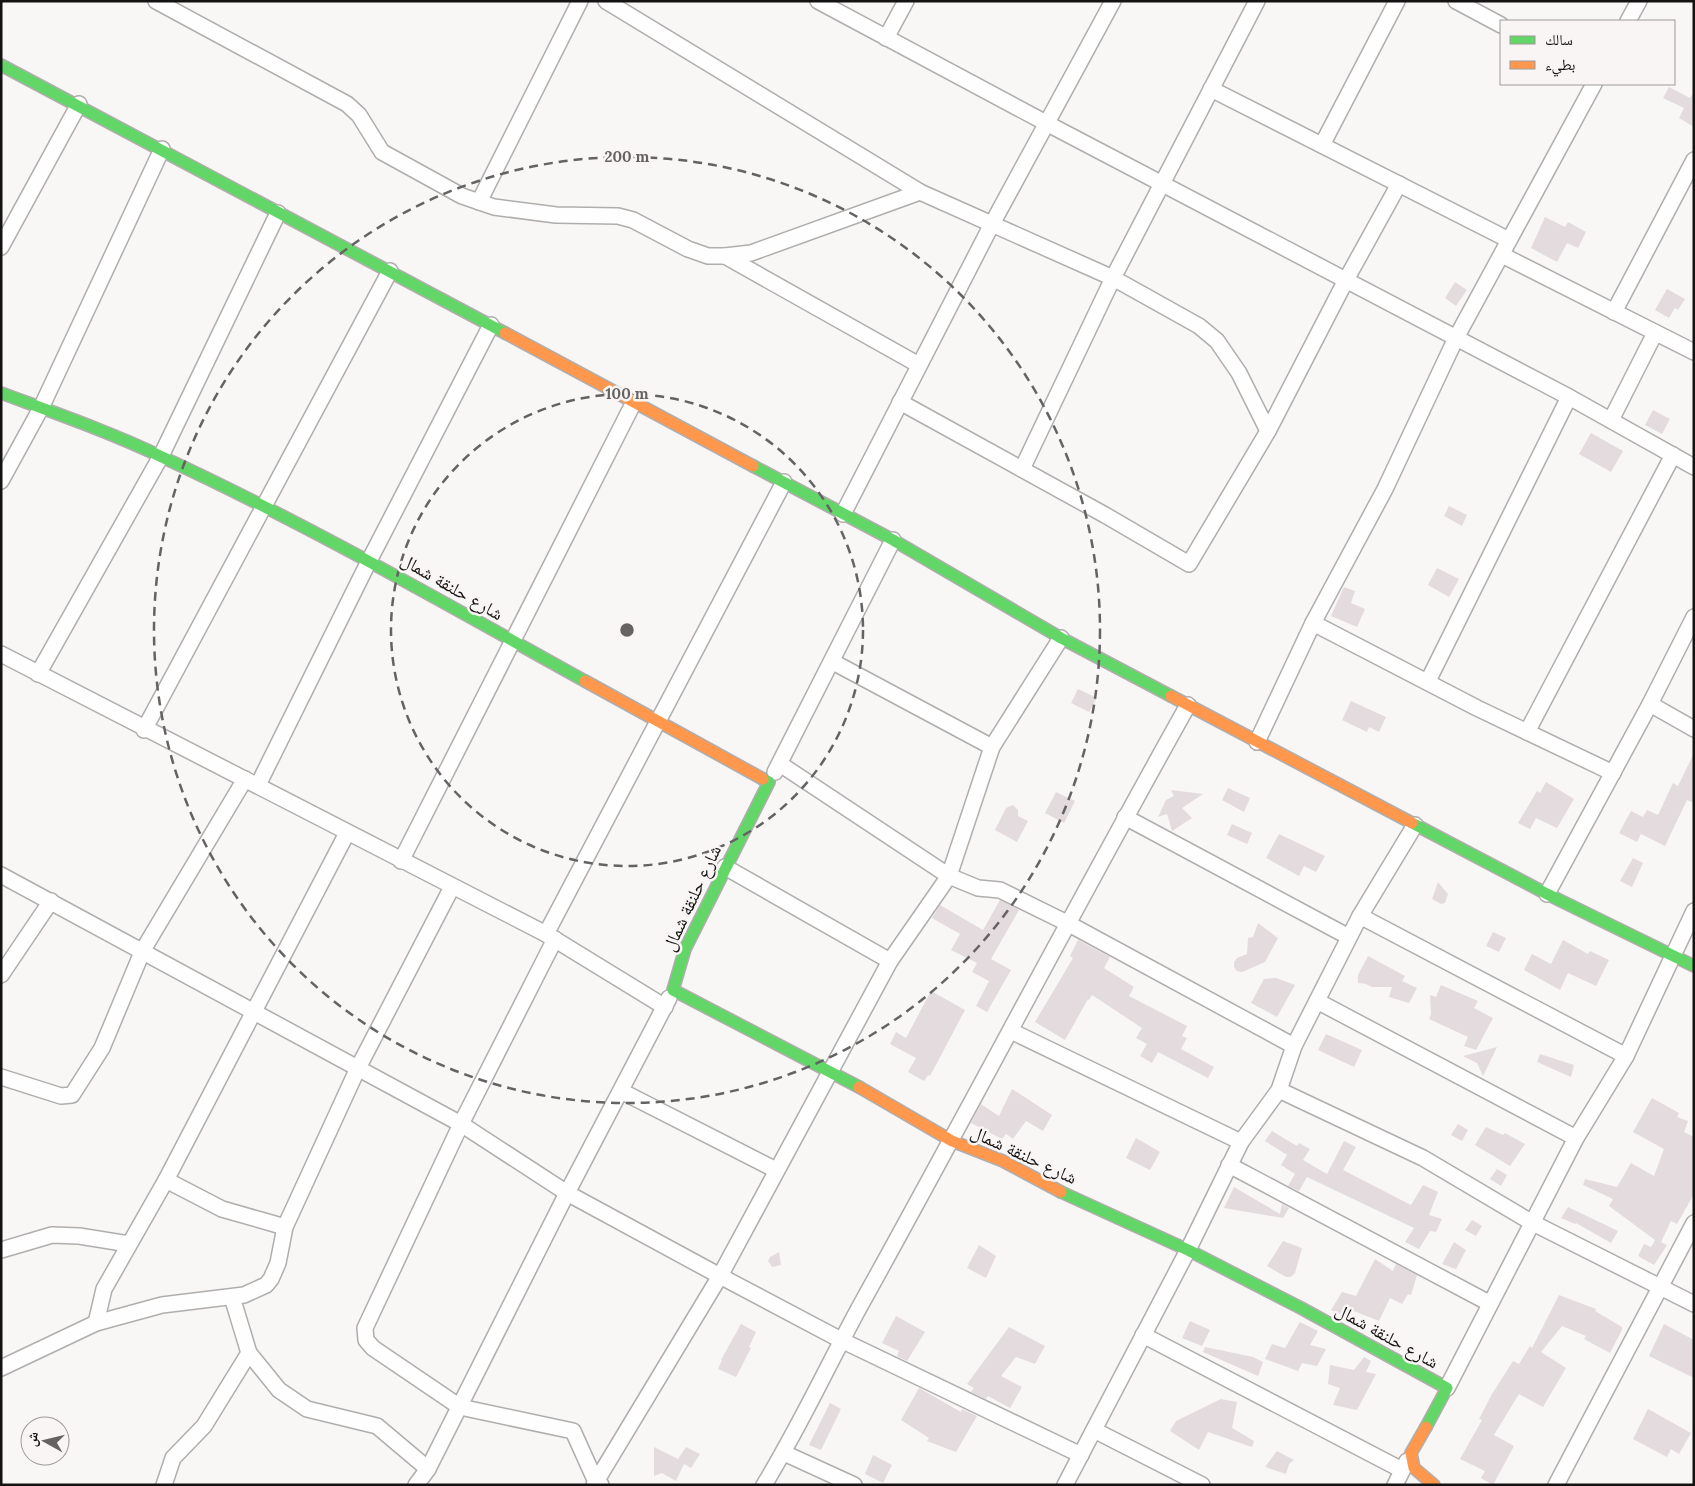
<svg xmlns="http://www.w3.org/2000/svg" width="1695" height="1486" font-family="Lora,'Noto Naskh Arabic',serif">
<rect width="100%" height="100%" fill="#f9f6f6"/>
<g fill="#e4dbde">
<path d="M1669,87L1690,98L1694,92V127L1679,118L1684,108L1663,98Z"/>
<path d="M1545,217L1565,227L1568,222L1586,232L1578,248L1567,243L1557,262L1531,248Z"/>
<path d="M1455,282L1467,290L1456,306L1445,298Z"/>
<path d="M1667,289L1685,299L1678,310L1675,308L1669,318L1655,310Z"/>
<path d="M1653,410L1670,419L1662,434L1645,425Z"/>
<path d="M1591,433L1623,451L1611,472L1579,454Z"/>
<path d="M1449,506L1467,515L1462,526L1444,516Z"/>
<path d="M1437,568L1459,579L1449,597L1428,585Z"/>
<path d="M1344,587L1355,591L1351,603L1365,609L1357,627L1331,616Z"/>
<path d="M1078,689L1097,698L1089,712L1071,703Z"/>
<path d="M1351,701L1386,717L1379,732L1369,727L1367,732L1342,720Z"/>
<path d="M1694,753V803L1687,800L1665,846L1641,834L1637,842L1619,833L1631,811L1643,817L1647,810L1658,815L1673,783L1678,786Z"/>
<path d="M1546,782L1574,799L1557,828L1536,818L1530,829L1518,823L1537,791L1540,793Z"/>
<path d="M1228,788L1250,798L1244,812L1222,800Z"/>
<path d="M1171,790L1203,794L1182,808L1192,818L1172,831L1167,814L1158,817L1166,800L1174,796Z"/>
<path d="M1056,792L1075,801L1064,823L1045,813Z"/>
<path d="M1013,805L1018,810V816L1028,821L1017,842L995,830L1006,808Z"/>
<path d="M1232,824L1252,833L1247,844L1227,835Z"/>
<path d="M1279,834L1325,856L1316,872L1304,866L1299,876L1266,858Z"/>
<path d="M1633,858L1643,863L1632,887L1620,881Z"/>
<path d="M1438,882L1448,894L1445,903L1441,904L1432,899Z"/>
<path d="M1000,900L1019,910L991,959L1011,970L987,1012L976,1006L989,981L972,972L977,963L951,950L960,934L932,918L940,905L983,930Z"/>
<path d="M1258,923L1278,938L1265,962L1242,972L1237,971L1234,967V962L1237,958L1247,954L1248,938L1253,937Z"/>
<path d="M1493,932L1506,938L1499,952L1486,946Z"/>
<path d="M1078,940L1110,957L1104,968L1134,987L1129,996L1187,1026L1182,1036L1187,1038L1181,1049L1214,1067L1208,1078L1158,1052L1152,1063L1140,1056L1147,1044L1136,1038L1142,1028L1092,995L1089,1000L1088,999L1065,1040L1035,1022L1073,958L1070,956Z"/>
<path d="M1563,940L1588,954L1590,951L1609,960L1596,986L1568,973L1560,990L1524,970L1532,954L1551,964Z"/>
<path d="M1368,956L1405,976L1402,981L1417,988L1409,1003L1389,997L1392,987H1372L1366,984L1358,983V975Z"/>
<path d="M1276,978L1295,985L1277,1017L1251,1003L1264,979Z"/>
<path d="M1441,985L1478,1001L1474,1008L1493,1018L1476,1050L1464,1046L1468,1037L1429,1019L1431,1014L1430,995L1436,997Z"/>
<path d="M931,991L965,1010L930,1076L928,1075L924,1081L908,1072L916,1058L890,1044L896,1032L906,1038Z"/>
<path d="M1326,1034L1362,1050L1354,1067L1318,1050Z"/>
<path d="M1497,1047L1483,1076L1477,1063L1463,1056Z"/>
<path d="M1540,1054L1574,1065L1571,1077L1537,1062Z"/>
<path d="M1012,1089L1052,1115L1043,1131L1026,1121L1013,1139L1006,1134L1002,1139L971,1123L981,1104L999,1116Z"/>
<path d="M1652,1098L1679,1113L1677,1117L1688,1121L1684,1132L1694,1137V1194L1677,1224L1671,1221L1661,1242L1667,1245L1654,1265L1638,1256L1644,1244L1651,1247L1655,1240L1609,1206L1613,1199L1583,1185L1585,1179L1617,1187L1631,1163L1654,1176L1664,1149L1633,1132Z"/>
<path d="M1458,1124L1468,1130L1462,1141L1451,1135Z"/>
<path d="M1486,1127L1503,1135L1505,1133L1525,1144L1510,1166L1475,1145Z"/>
<path d="M1272,1131L1297,1146L1299,1143L1310,1149L1303,1160L1327,1174L1344,1141L1356,1147L1343,1170L1411,1205L1423,1185L1438,1192L1429,1215L1442,1219L1436,1232L1430,1231L1419,1249L1405,1242L1414,1228L1307,1177L1299,1191L1288,1186L1295,1174L1281,1165L1287,1155L1265,1141Z"/>
<path d="M1136,1138L1160,1152L1150,1170L1126,1158Z"/>
<path d="M1497,1169L1507,1175L1501,1186L1490,1179Z"/>
<path d="M1234,1187L1280,1214L1282,1204L1289,1208L1283,1218L1224,1208Z"/>
<path d="M1568,1207L1618,1231L1611,1243L1576,1223L1575,1224L1561,1218Z"/>
<path d="M1472,1220L1482,1226L1476,1236L1465,1230Z"/>
<path d="M1283,1241L1302,1248L1295,1273L1291,1277H1286L1267,1266Z"/>
<path d="M1454,1242L1466,1250L1456,1269L1442,1264Z"/>
<path d="M979,1245L996,1256L986,1278L967,1268Z"/>
<path d="M779,1252L781,1265L772,1267L768,1261L770,1257Z"/>
<path d="M1375,1259L1393,1271L1396,1264L1417,1275L1411,1295L1408,1294L1402,1304L1390,1298L1379,1321L1346,1308L1341,1314L1331,1310L1342,1292L1356,1296Z"/>
<path d="M1559,1295L1596,1309L1595,1311L1622,1327V1330L1610,1353L1584,1339L1586,1336L1562,1326L1541,1352L1566,1368L1543,1407L1519,1394L1494,1435L1514,1446L1493,1485L1481,1478L1485,1471L1460,1459L1482,1420L1479,1419L1492,1394L1513,1361L1519,1364L1530,1346L1532,1348Z"/>
<path d="M896,1316L925,1332L907,1361L897,1356L899,1351L882,1343Z"/>
<path d="M1190,1321L1210,1330L1202,1346L1182,1338Z"/>
<path d="M1300,1322L1318,1331L1310,1345L1326,1349L1317,1366L1302,1363L1298,1371L1265,1359L1272,1344L1285,1348Z"/>
<path d="M741,1324L756,1332L749,1347L751,1348L736,1377L718,1369L722,1360H721Z"/>
<path d="M1664,1324L1694,1340V1378L1649,1356Z"/>
<path d="M1009,1327L1045,1346L1035,1364L1016,1357L1001,1376L1022,1387L1010,1408L988,1396L986,1399L971,1392L974,1388L967,1384Z"/>
<path d="M1205,1347L1253,1357L1263,1362L1258,1376L1203,1352Z"/>
<path d="M1364,1357L1371,1361L1366,1372L1376,1374L1357,1410L1333,1405L1340,1388L1328,1384L1330,1365L1354,1370Z"/>
<path d="M919,1388L961,1412L962,1409L977,1416L956,1452L927,1441L929,1438L901,1420Z"/>
<path d="M1221,1399L1237,1402L1232,1428L1254,1441L1252,1447L1208,1432L1199,1450L1170,1431L1176,1421Z"/>
<path d="M830,1403L841,1409L821,1450L809,1445Z"/>
<path d="M1648,1409L1691,1433L1679,1454L1671,1449L1667,1457L1633,1439Z"/>
<path d="M654,1447L678,1459L686,1447L700,1454L691,1468L684,1464L676,1481L662,1473L654,1476Z"/>
<path d="M1277,1451L1294,1460L1289,1464L1286,1474L1265,1467Z"/>
<path d="M873,1455L892,1465L883,1483L865,1474Z"/>
</g>
<g fill="none" stroke-linecap="round" stroke-linejoin="round">
<defs>
<g id="street">
<path d="M156,1L347,104L359,115L382,152L462,196L494,207L556,215L618,216L633,220L688,249L708,256H725L751,253L920,192"/>
<path d="M606,1L920,192L1113,278L1199,326L1217,341L1239,373L1268,431"/>
<path d="M818,1L1048,124L1569,397L1694,467"/>
<path d="M1456,1L1501,25"/>
<path d="M1628,21L1639,1"/>
<path d="M886,38L906,1"/>
<path d="M1211,89L1509,240"/>
<path d="M1322,145L1397,1"/>
<path d="M479,202L580,1"/>
<path d="M1,247L79,104"/>
<path d="M1502,255L1694,352"/>
<path d="M725,256L919,365"/>
<path d="M1614,312L1694,160"/>
<path d="M900,402L1105,515L1189,564L1268,431L1346,280L1399,184"/>
<path d="M1611,420L1655,333"/>
<path d="M1022,469L1113,278L1257,1"/>
<path d="M1,481L41,408L162,149"/>
<path d="M843,514L992,224L1113,1"/>
<path d="M1313,623L1477,708L1613,773"/>
<path d="M1,654L546,934L665,1007"/>
<path d="M833,662L992,747"/>
<path d="M38,674L161,456L278,213"/>
<path d="M1428,681L1569,397"/>
<path d="M1650,704L1694,729"/>
<path d="M144,730L390,271"/>
<path d="M1527,732L1673,455"/>
<path d="M1257,742L1313,623L1385,489L1456,338L1594,84"/>
<path d="M780,764L949,876L978,888L1000,890L1069,924L1294,1046"/>
<path d="M775,772L893,540"/>
<path d="M258,785L369,561L491,325"/>
<path d="M1125,817L1349,937"/>
<path d="M401,861L634,402"/>
<path d="M725,867L890,961"/>
<path d="M1,875L461,1124L567,1193L720,1276L841,1340L1081,1455"/>
<path d="M1547,894L1650,704L1694,617"/>
<path d="M1360,916L1626,1056"/>
<path d="M546,934L784,482"/>
<path d="M555,939L461,1124L365,1328L366,1340L373,1348L460,1407L573,1431L596,1482L601,1485"/>
<path d="M1,975L51,901"/>
<path d="M1317,1001L1576,1138"/>
<path d="M1011,1031L1241,1142"/>
<path d="M1,1077L61,1096L72,1095L102,1048L143,950L245,779"/>
<path d="M1279,1090L1423,1158L1531,1222L1694,1304"/>
<path d="M621,1091L776,1170"/>
<path d="M1229,1165L1489,1303"/>
<path d="M166,1180L222,1209L285,1227"/>
<path d="M1,1250L52,1235L79,1236L129,1244"/>
<path d="M232,1297L249,1353L279,1390L307,1409L377,1426L428,1469"/>
<path d="M96,1323L104,1289L166,1180L347,833"/>
<path d="M1143,1335L1402,1470"/>
<path d="M1,1368L96,1323L162,1305L244,1295L266,1285L271,1279L278,1263L285,1227L358,1068L452,887"/>
<path d="M1447,1388L1576,1138L1626,1056L1694,911"/>
<path d="M1094,1430L1202,1485"/>
<path d="M784,1453L854,1485"/>
<path d="M164,1485L173,1458L204,1426L249,1353"/>
<path d="M416,1485L428,1469L567,1193L669,998"/>
<path d="M594,1485L720,1276L890,961L949,876L992,747L1061,638"/>
<path d="M764,1485C799,1428 827,1367 859,1308C970,1108 1076,905 1188,705"/>
<path d="M1065,1485L1188,1250L1241,1142L1279,1090L1294,1046L1360,916L1415,825"/>
<path d="M1395,1485L1407,1461"/>
<path d="M1556,1485L1694,1223"/>
</g>
<g id="fast">
<path d="M1,65L505,333"/>
<path d="M1,393C55,413 110,432 162,457C307,524 446,604 585,681"/>
<path d="M753,466L893,540L1061,638L1171,696"/>
<path d="M763,779L769,782L685,949L673,990L859,1087"/>
<path d="M1412,823L1547,894L1694,966"/>
<path d="M1061,1192L1188,1250L1301,1308L1447,1388L1426,1427"/>
</g>
<g id="slow">
<path d="M505,333L753,466"/>
<path d="M585,681L763,779"/>
<path d="M1171,696L1412,823"/>
<path d="M859,1087L952,1141L1003,1161L1061,1192"/>
<path d="M1426,1427L1411,1453L1414,1468L1434,1485"/>
</g>
</defs>
<use href="#street" stroke="#b0adad" stroke-width="18"/>
<use href="#fast" stroke="#b0adad" stroke-width="14"/>
<use href="#slow" stroke="#b0adad" stroke-width="14"/>
<use href="#street" stroke="#fefefe" stroke-width="15"/>
<use href="#fast" stroke="#63d668" stroke-width="11"/>
<use href="#slow" stroke="#ff974d" stroke-width="11"/>
</g>
<g fill="none" stroke="#646262" stroke-width="2.5" stroke-dasharray="9 6">
<circle cx="627" cy="630" r="236"/>
<circle cx="627" cy="630" r="473"/>
</g>
<g text-anchor="middle" stroke-width="5" stroke-linejoin="round" paint-order="stroke">
<g font-size="18" fill="#141212" stroke="#faf5f5">
<text transform="translate(452 587) rotate(30)" y="6">شارع حلنقة شمال</text>
<text transform="translate(692 898) rotate(-65)" y="6">شارع حلنقة شمال</text>
<text transform="translate(1024 1155) rotate(25)" y="6">شارع حلنقة شمال</text>
<text transform="translate(1387 1336) rotate(29)" y="6">شارع حلنقة شمال</text>
</g>
</g>
<circle cx="627" cy="630" r="8" fill="#646262" stroke="#faf5f5" stroke-width="2.5"/>
<g font-size="15" text-anchor="middle" font-weight="bold" fill="#646262" stroke="#faf5f5" stroke-width="5" stroke-linejoin="round" paint-order="stroke">
<text x="627" y="162">200 m</text>
<text x="627" y="399">100 m</text>
</g>
<rect width="1695" height="1486" fill="none" stroke="#141212" stroke-width="5"/>
<rect x="1500" y="20" width="175" height="65" fill="#faf5f5" stroke="#9e9a9a"/>
<rect x="1510" y="36" width="25" height="8" fill="#63d668" stroke="#9e9a9a"/>
<text x="1545" y="45" font-size="15" fill="#141212">سالك</text>
<rect x="1510" y="61" width="25" height="8" fill="#ff974d" stroke="#9e9a9a"/>
<text x="1545" y="70" font-size="15" fill="#141212">بطيء</text>
<g transform="translate(45 1441) rotate(278)"><circle r="24" fill="#faf5f5" stroke="#9e9a9a"/>
<path d="M0-4L9 19L0 12L-9 19Z" fill="#646262"/>
<text y="-8" font-size="14" font-weight="bold" text-anchor="middle" fill="#141212">ش</text>
</g>
</svg>
